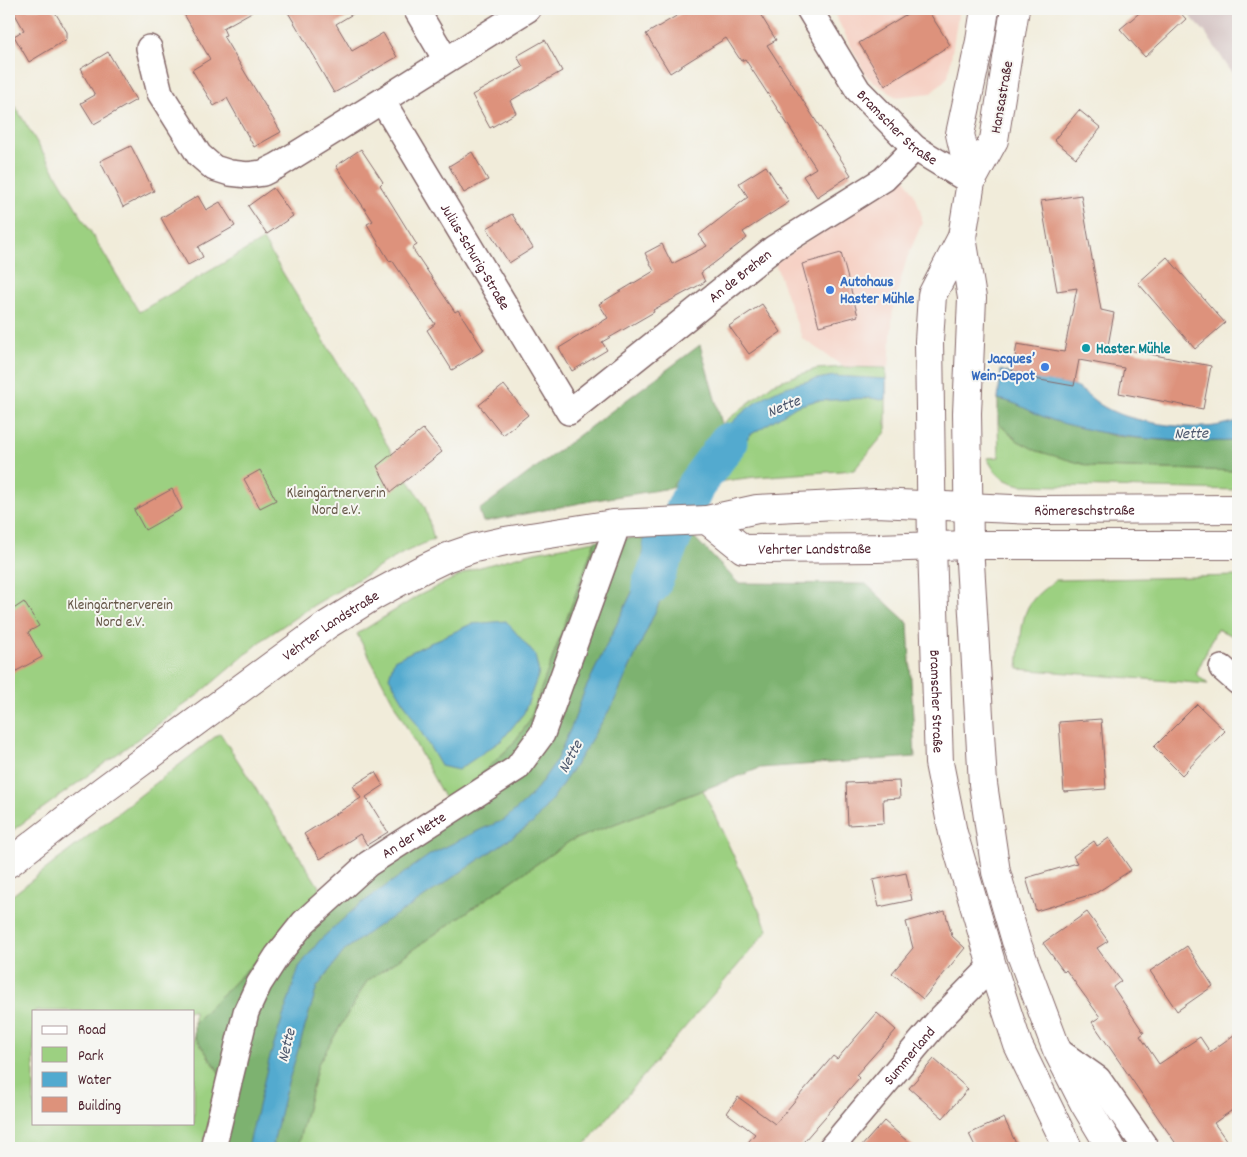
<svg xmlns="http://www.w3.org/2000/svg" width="1247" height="1157" font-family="Dekko,sans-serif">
<rect width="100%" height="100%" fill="#f6f6f2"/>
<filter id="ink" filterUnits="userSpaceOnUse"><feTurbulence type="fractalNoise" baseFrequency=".02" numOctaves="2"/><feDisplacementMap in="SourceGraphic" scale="10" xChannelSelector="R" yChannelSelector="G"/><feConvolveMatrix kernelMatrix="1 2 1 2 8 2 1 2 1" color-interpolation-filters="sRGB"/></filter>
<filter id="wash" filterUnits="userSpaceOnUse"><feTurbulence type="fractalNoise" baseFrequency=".0096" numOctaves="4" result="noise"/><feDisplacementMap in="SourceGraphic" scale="20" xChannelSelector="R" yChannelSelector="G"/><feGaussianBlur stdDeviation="1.12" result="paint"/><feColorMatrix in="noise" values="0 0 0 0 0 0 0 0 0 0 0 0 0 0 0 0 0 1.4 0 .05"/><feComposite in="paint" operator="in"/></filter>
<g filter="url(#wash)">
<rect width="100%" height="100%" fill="#f1ecda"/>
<g fill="#f6d1c5">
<path d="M832,9H959L948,77L931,93L896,97L867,77Z"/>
<path d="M904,176L916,198L922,217V223L907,258L893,307L889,367H844L802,338L775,263Z"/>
</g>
<path fill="#d1bfbf" d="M1183,9H1238V82L1205,32Z"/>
<g fill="#9cd081" stroke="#737856">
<path d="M9,96L139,312L263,240L425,507L434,539L403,553L314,605L265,638L198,695L9,833Z"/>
<path d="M844,367L886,368V432L854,470L755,477L677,487L673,485L722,424L774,383L816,369Z"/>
<path d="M998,423L1018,441L1093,467L1238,471V490L1021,485C1001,480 997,476 987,458L999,457Z"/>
<path d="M595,541L529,722L511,746L448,805L357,634L418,596L473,569L535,552Z"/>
<path d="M1238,576V638L1217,629L1196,674L1208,684L1018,669C1020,652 1020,622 1028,607C1034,596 1046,587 1056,580Z"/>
<path d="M220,733L323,893L194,1023V1011H34V1123H194V1035L220,1074L203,1148H9V898Z"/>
<path d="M703,790L768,930L582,1148H297L318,1064L367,981L570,841Z"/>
</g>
<g fill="#7db26f" stroke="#64684d">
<path d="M700,345L722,424L673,485L677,487L596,500L483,522L479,510Z"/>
<path d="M998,399L1014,402L1044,417L1115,436L1183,442L1238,441V471L1093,467L1037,451L1018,441L998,423Z"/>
<path d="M693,536L738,583L866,584L908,623L915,757L760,768L570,841L367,981L318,1064L297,1148H222L235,1095L194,1035V1023L323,893L448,805L511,746L529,722L595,541L643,537Z"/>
</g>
<g fill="#52aacf" stroke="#4e647d">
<path d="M1001,370C1024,380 1049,379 1072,386C1085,390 1093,401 1104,407C1128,421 1176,428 1204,427C1215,427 1227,423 1238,421V441C1185,442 1133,441 1081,428C1069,425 1056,422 1044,417C1026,410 1019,403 998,399Z"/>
<path d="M834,376L886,379V399L881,400L871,398L815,401L797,406L750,435L725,468L718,483L677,487C700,456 734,413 768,395C789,384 811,380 834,376Z"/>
<path d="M693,536L678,562L613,704L576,764L553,798L533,823L411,906L376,927L345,950L317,987L285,1093L272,1148H248L269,1060L299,967L320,940L359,905L431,854L482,829L504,820L526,801L538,787L556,761L573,723L584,692L635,586L643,559V537Z"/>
<path d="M506,621L535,655L539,673L524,713L502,740L458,770L441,766L389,677L394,660L471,624Z"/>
</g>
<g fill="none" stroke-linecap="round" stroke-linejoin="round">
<path stroke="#52aacf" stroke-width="39" d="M651,585L696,485L728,442"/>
</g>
<g id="blocks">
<g fill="#dd927b">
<path d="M12,9H53L67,32V39L29,62L14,36L24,30Z"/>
<path d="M181,9H257L223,28L226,35L223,36L281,132L254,147L227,98L214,106L192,70L210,59Z"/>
<path d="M286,9H361L336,24L352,51L383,33L397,57L334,93L316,62L317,61Z"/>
<path d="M688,9H757L776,40L767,45L851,175L817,197L803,176L816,168L745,59L741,61L726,38L670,73L646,34Z"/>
<path d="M915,9H927L950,45L885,86L859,43Z"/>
<path d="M1144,9H1177L1186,19L1145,57L1120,29Z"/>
<path d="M545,40L562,71L510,101L516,113L490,128L472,95L523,67L517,56Z"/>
<path d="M108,52L136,100L94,124L81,103L95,95L80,69Z"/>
<path d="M1079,110L1101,128L1076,158L1054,140Z"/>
<path d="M131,146L154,191L123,207L100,161Z"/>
<path d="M361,149L383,182L380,185L417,245L412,248L455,312L458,310L484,350L452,370L427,330L435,324L392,260L390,262L367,224L373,221L336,166Z"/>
<path d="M472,152L488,180L464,193L449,166Z"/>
<path d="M766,166L789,202L743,232L747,238L701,273L705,282L653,310L654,312L602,342L607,350L572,371L559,348L608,318L599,304L654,271L645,253L662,244L672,264L707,246L699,235L748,197L739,183Z"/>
<path d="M273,188L293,216L267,234L248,206Z"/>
<path d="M1081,195L1101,310L1114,313L1108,346L1211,366L1203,409L1119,393L1124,368L1079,360L1074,386L1012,375L1017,344L1064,352L1077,288L1057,291L1041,201Z"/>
<path d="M198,196L206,210L220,202L235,226L198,247L203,257L188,265L161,218Z"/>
<path d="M512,214L533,248L509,263L487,228Z"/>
<path d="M841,253L858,316L819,326L802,264Z"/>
<path d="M1167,257L1225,323L1195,349L1138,283Z"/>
<path d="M762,304L781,332L749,354L729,326Z"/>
<path d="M504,385L528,415L503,435L479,405Z"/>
<path d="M423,429L442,452L391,492L377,466Z"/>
<path d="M260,470L276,500L260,508L244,479Z"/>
<path d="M172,489L182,509L145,530L134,510Z"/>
<path d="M24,602L39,626L28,632L42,657L9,675V612Z"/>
<path d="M1197,704L1225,731L1182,775L1154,747Z"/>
<path d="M1101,719L1106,789L1064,792L1059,722Z"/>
<path d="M375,772L383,786L366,797L388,832L367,845L360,834L320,859L304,834L361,798L353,786Z"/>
<path d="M899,781L900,798L883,799L884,823L848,825L846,783Z"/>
<path d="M1109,838L1131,870L1096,893L1036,911L1026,878L1077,863L1073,856L1094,841L1097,846Z"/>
<path d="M906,873L912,900L879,907L873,880Z"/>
<path d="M945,911L952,936L965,948L923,999L892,973L913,948L906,922Z"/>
<path d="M1087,912L1108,941L1097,948L1121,981L1113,987L1144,1033L1140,1036L1159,1064L1200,1037L1210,1052L1238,1032V1106L1214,1123L1232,1148H1179L1092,1022L1100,1017L1066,970L1064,972L1043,943Z"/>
<path d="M1187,946L1213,986L1177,1011L1150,971Z"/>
<path d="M877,1013L896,1030L856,1075L859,1078L798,1148H743L755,1134L727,1113L738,1097L775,1124L833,1056L837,1059Z"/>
<path d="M934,1059L968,1089L943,1118L909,1088Z"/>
<path d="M1004,1118L1018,1148H976L969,1134Z"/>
<path d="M884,1121L915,1148H860Z"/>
</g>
</g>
</g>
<g filter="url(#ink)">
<use href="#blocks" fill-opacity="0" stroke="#846768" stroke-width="1"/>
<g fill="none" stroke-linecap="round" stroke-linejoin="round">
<defs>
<g id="street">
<path d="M416,9L446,60"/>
<path id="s1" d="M809,9L858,90L915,148L971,182"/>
<path d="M149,48L160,93L199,155L214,168L230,173L248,175L263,173L277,166C361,115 444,61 528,9"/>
<path id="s2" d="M383,102L569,412L774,248L884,179L915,148"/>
<path d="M1222,668L1238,682"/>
<path d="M1057,1050L1098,1079L1146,1148"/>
<path id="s3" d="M213,1148L246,1012L259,984L277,956L304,922L368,864L517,768L542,734L614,535L613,524"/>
<path id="s4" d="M831,1148L938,1021L992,966"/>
</g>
<g id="secondary">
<path id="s5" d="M707,520L743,549L877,548L969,545H1238"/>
<path id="s6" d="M9,863L102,791L327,625L375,595L421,570L448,557L474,548L505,541L613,524L707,520L757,509L876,503L1036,510L1238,509"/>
</g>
<g id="primary">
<path id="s7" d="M1015,9L994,140L971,182L962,237L932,295L929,341L932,546L939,763L953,833L992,966L1018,1045L1068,1148"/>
<path d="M971,182L960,134L980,41L985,9"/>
<path d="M962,237L972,298L967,413L969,545L983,784L996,872L1016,941L1057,1050L1084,1103L1111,1148"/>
</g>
</defs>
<use href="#street" stroke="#846768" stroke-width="28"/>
<use href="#secondary" stroke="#846768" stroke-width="30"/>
<use href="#primary" stroke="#846768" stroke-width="30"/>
<use href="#street" stroke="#fff" stroke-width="25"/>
<use href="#secondary" stroke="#fff" stroke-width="28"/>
<use href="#primary" stroke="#fff" stroke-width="28"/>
</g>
</g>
<g fill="#3f7fe0" stroke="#f6f6f2" stroke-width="2">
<circle cx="830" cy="290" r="5"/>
<circle cx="1045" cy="367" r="5"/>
</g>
<circle fill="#0f9aa8" stroke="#f6f6f2" stroke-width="2" cx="1086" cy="348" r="5"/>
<g text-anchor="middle" stroke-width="4" stroke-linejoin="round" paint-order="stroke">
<g font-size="15" fill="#4a1f2b" stroke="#f6f6f2">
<text transform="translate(1001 97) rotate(-80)" y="5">Hansastraße</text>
<text dy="5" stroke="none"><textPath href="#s1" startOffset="149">Bramscher Straße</textPath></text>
<text dy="5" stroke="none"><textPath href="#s2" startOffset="180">Julius-Schurig-Straße</textPath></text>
<text dy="5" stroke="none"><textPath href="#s2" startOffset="580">An de Brehen</textPath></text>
<text dy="5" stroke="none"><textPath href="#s6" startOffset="1178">Römereschstraße</textPath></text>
<text dy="5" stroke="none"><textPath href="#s5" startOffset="118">Vehrter Landstraße</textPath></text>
<text dy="5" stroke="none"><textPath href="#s6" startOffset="400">Vehrter Landstraße</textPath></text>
<text dy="5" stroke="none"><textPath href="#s7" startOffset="708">Bramscher Straße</textPath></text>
<text dy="5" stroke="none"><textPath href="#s3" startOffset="388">An der Nette</textPath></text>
<text dy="5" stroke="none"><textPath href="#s4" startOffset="121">Summerland</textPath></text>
</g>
<g font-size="15" font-weight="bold" fill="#366cbe" stroke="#f6f6f2" text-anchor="start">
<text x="840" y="286">Autohaus<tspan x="840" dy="17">Haster Mühle</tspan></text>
<text x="1035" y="363" text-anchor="end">Jacques’<tspan x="1035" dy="17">Wein-Depot</tspan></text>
</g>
<g font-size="15" font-weight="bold" fill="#0d838f" stroke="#f6f6f2" text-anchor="start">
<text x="1096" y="353">Haster Mühle</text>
</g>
<g font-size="15" fill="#635445" stroke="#f6f6f2">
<text x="336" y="497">Kleingärtnerverin<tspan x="336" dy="17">Nord e.V.</tspan></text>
<text x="120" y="609">Kleingärtnerverein<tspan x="120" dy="17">Nord e.V.</tspan></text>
</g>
<g font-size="16" font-style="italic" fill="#4d576d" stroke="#f6f6f2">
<text transform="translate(783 405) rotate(-22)" y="6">Nette</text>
<text transform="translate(1191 432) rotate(-1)" y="6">Nette</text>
<text transform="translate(569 756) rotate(-62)" y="6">Nette</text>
<text transform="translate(285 1045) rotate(-76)" y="6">Nette</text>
</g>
</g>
<rect width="1247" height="1157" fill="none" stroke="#f6f6f2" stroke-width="30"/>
<rect x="32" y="1010" width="162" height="115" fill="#f6f6f2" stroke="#b1a0a2"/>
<rect x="42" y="1026" width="25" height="8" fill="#ffffff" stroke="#b1a0a2"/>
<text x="78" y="1034" font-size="15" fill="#4a1f2b">Road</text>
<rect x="42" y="1047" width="25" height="15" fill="#9cd081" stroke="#b1a0a2"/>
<text x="78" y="1060" font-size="15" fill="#4a1f2b">Park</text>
<rect x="42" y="1072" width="25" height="15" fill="#52aacf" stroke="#b1a0a2"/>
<text x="78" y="1084" font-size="15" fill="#4a1f2b">Water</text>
<rect x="42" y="1097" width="25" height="15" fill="#dd927b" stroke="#b1a0a2"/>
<text x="78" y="1110" font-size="15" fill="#4a1f2b">Building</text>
</svg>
